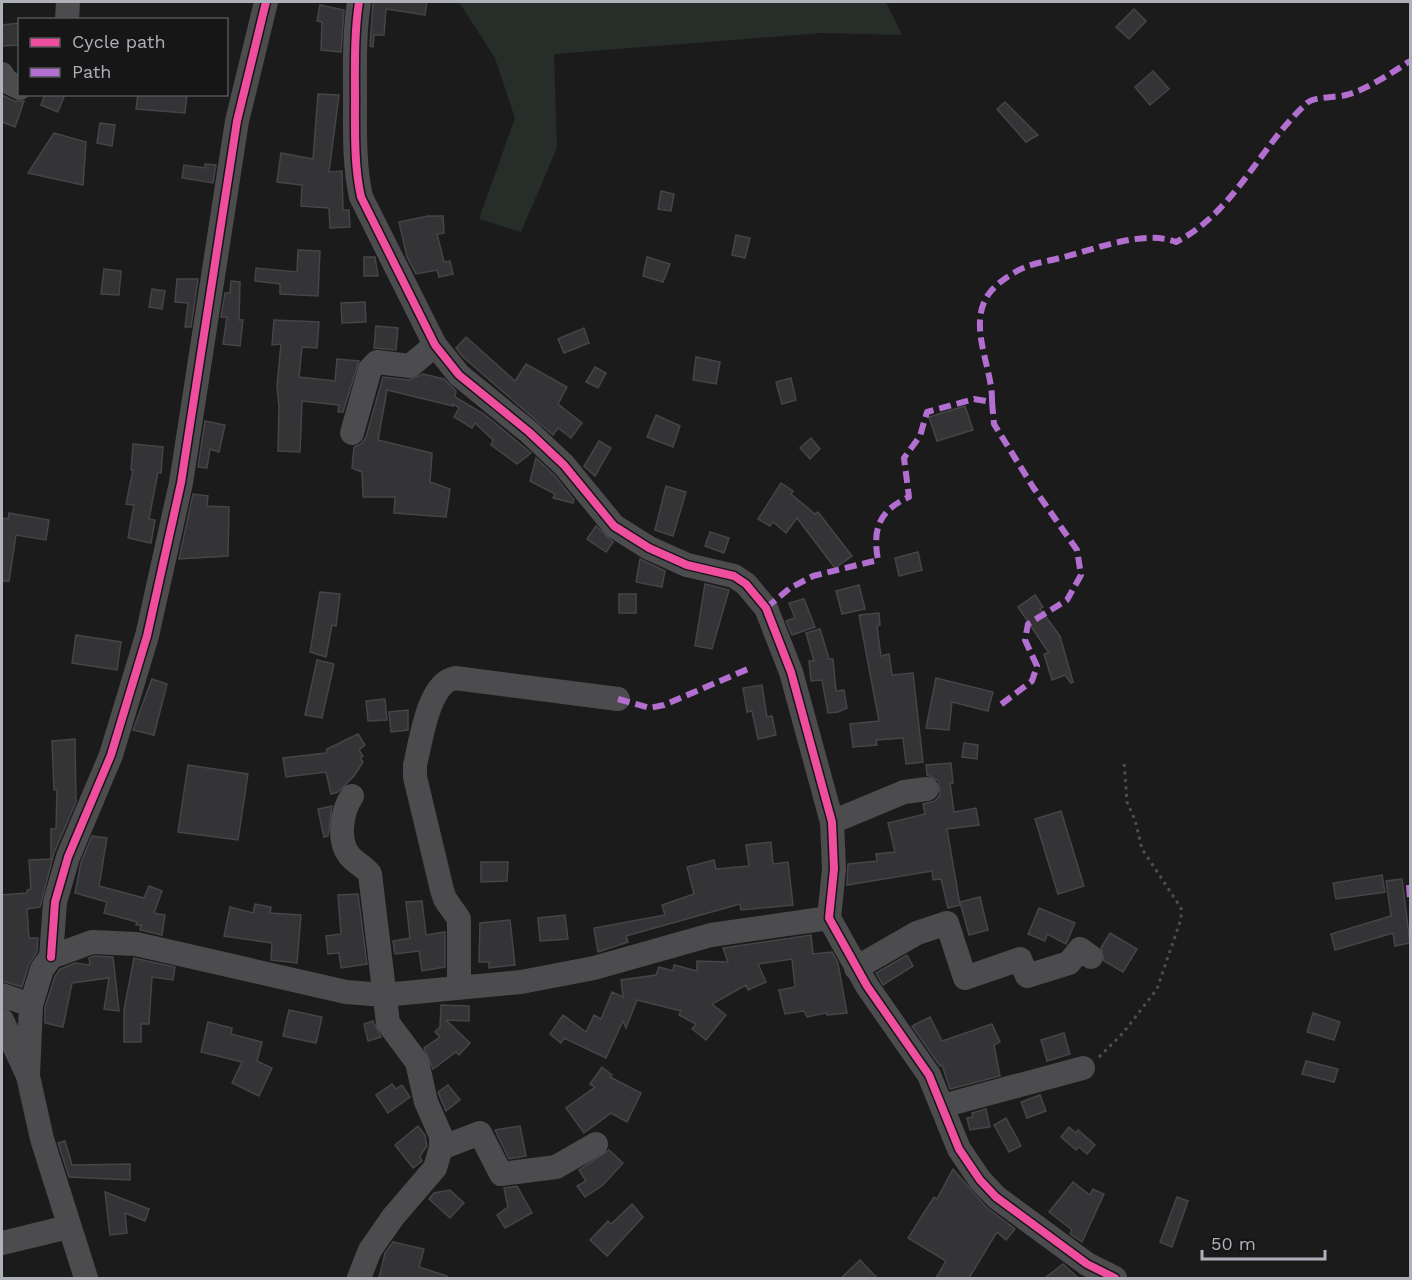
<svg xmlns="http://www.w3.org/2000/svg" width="1412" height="1280" font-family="'Work Sans',sans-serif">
<rect width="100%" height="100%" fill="#1b1b1c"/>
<path fill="#272e29" d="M459,2H886L902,35L821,33L554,54L557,148L521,232L479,219L515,118L495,58Z"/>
<g fill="#343436" stroke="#454548" stroke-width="1.5">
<path d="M373,2H427L425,15L386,9L384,35H374L373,47L370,46Z"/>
<path d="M320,5L344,10L341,52L321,50L322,22L317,21Z"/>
<path d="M1134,9L1146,21L1129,39L1116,27Z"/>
<path d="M20,23V45L2,46V25Z"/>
<path d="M1153,71L1169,89L1150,105L1135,87Z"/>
<path d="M45,94H65L58,112L41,105Z"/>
<path d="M138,94H187L185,113L136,109Z"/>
<path d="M318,94L339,95L329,172L342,171L343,210H349L350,227L330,228L329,208L301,206L302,185L277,182L281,153L313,159Z"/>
<path d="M2,95L14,101H24L15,127L2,122Z"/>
<path d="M1005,102L1038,135L1026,142L997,109Z"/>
<path d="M100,123L115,125L112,146L97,143Z"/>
<path d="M54,133L86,142L83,185L28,173Z"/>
<path d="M205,164L216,165L213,183L182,178L184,165L205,168Z"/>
<path d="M661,191L674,194L671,211L658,209Z"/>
<path d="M428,216H443L444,233L437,234L444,262L450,261L453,274L439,277L437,270L416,274L407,257L399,222Z"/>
<path d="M736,235L750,238L745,258L732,255Z"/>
<path d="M298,250L320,251L318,296L280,294V284L255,281L256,268L297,272Z"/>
<path d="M364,257H375L378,276H364Z"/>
<path d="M647,257L670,264L663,282L643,276Z"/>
<path d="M104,269L121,271L119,295L101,294Z"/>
<path d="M177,279H198L191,327H185L188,303L175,302Z"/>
<path d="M231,281L240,282L239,320H243L240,346L223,344L227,317H221L225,293H230Z"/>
<path d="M152,289L165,291L162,309L149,307Z"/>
<path d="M365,302L366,322L342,323L341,303Z"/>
<path d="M274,320L319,322L317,348L302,347L299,377L335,381L337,359L359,361L343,412H338L339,405L302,401L300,452L278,451L279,407L277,386L281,344L272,345Z"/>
<path d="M376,326L398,328L396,350L374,348Z"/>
<path d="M584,328L589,343L564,353L558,339Z"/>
<path d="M466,337L515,381L526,364L567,387L558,404L582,423L571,438L558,428L553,435L463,357L456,348Z"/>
<path d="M696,357L720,362L716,384L693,380Z"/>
<path d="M595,367L606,373L598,388L586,382Z"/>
<path d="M423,374L444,379L456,391L455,397L484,414L531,453L517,464L491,445L493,440L475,423L472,428L454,417L459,408L453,404V406L387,390L378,440L432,453L430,482L450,489L446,517L394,513L395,497H363L362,472L352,468L354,447L361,444L366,437L383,377L409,380Z"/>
<path d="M791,378L796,400L782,404L776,382Z"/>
<path d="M965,406L973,430L937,441L929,417Z"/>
<path d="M656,415L680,426L673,447L647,437Z"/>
<path d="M205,421L225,425L219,452L210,449L207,468L198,467Z"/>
<path d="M811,438L820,449L810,459L800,448Z"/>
<path d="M599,441L611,448L595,476L584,466Z"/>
<path d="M133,444L163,447L161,473L158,472L149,519L155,520L151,543L128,538L134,505L126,504L133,470H131Z"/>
<path d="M536,458L554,475L574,500L573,503L553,498L555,494L530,481Z"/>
<path d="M781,483L793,491L791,494L815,514L818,512L852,556L835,568L797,518L786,533L773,522L770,526L758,519Z"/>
<path d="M666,486L686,492L673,536L655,530Z"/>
<path d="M193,494L208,496L207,506L229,507L228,556L179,559Z"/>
<path d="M9,513L49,520L46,540L16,535L9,581H2V518L8,519Z"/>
<path d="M596,526L613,542L606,552L587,539Z"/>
<path d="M710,532L729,538L724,553L705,546Z"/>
<path d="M918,552L922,570L899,576L895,558Z"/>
<path d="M640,559L665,571L662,587L636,582Z"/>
<path d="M705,584L729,590L712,649L695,646Z"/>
<path d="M859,585L865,609L842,614L836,591Z"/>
<path d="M320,592L340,594L336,626L332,625L326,657L310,652Z"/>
<rect x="619" y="594" width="17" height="19"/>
<path d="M1035,595L1043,607L1040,609L1060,636L1073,682L1071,683L1065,675L1052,680L1044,654L1049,653L1018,607Z"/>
<path d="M804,599L815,627L792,635L786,621L795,618L789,603Z"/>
<path d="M879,613L880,625L877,626L881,656L889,654L892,675L913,673L923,762L906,764L903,738L876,740L877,745L853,747L850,724L879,721L859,615Z"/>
<path d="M820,629L829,659H833L836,691L844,690L847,708L838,712L828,713L822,680L811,681L809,661H814L806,633Z"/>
<path d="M76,635L121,642L117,670L72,663Z"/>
<path d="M317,660L334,664L322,718L305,715Z"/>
<path d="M936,678L993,692L988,711L952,702L949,730L926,728Z"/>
<path d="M152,679L167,684L154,735L133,730Z"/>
<path d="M762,685L767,717L772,716L776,735L758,739L752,711L747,712L743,688Z"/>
<path d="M385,699L387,720L368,721L366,701Z"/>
<path d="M408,710V730L391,732L389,712Z"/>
<path d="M358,734L365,745L359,750L363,756L360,758L363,762L354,776L338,792L331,794L326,772L286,777L283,758L326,753L327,749Z"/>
<path d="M75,739L76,802L54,853L40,907L27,909L29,938H38L37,952L29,964L22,987L2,981V895L27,893V890L31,889L29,860L51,859V829H56L57,790H54L52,741Z"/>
<path d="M964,743L978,745L977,759L962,757Z"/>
<path d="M951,763L953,783H950L954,812L976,808L979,825L947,829L960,905L948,908L941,879L933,880L932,871L847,885L848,864L877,861L876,854L895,852L888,823L925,814L923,804L935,801L940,795L939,781L927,775L926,765Z"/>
<path d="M188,765L248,774L238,840L178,832Z"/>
<path d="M332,806L328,836L324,837L318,809Z"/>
<path d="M1061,811L1084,886L1058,894L1035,819Z"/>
<path d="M92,836L107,838L99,886L144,898L149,886L162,891L154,913L165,915L162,935L140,930L141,925H136L137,922L104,913L107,902L75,893L81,862Z"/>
<path d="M771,842L773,864L788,862L793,905L741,910L740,904L626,936L628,942L598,952L594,928L665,915L662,905L694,894L687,867L714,860L716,869L749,866L746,845Z"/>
<path d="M481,862H508L507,881L481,882Z"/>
<path d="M1382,875L1385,892L1336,899L1333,883Z"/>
<path d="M1402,879L1410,943L1395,946L1393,933L1335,950L1331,934L1391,916L1386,881Z"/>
<path d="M358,894L367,964L341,968L339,953L328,954L326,936L341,934L338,895Z"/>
<path d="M980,897L988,930L969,935L960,902Z"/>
<path d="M422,901L426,935L445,932V967L422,971L419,951L395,954L393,941L410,938L406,902Z"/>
<path d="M255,904L271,907L270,913L301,915L297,963L271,960L272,943L224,936L230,907L253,913Z"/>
<path d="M1039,908L1075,923L1066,944L1047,934L1045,941L1028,934Z"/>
<path d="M565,915L568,939L540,941L538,918Z"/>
<path d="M510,920L515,965L489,968V962H479L480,923Z"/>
<path d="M1110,933L1137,949L1123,972L1104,961L1101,948Z"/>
<path d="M811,935L813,954L832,952L838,963L847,1013L827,1015L826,1013L807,1017L804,1011L785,1014L779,990L795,987L792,959L758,964L766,982L748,990L746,985L712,1004L726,1015L706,1040L692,1029L696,1024L679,1015L681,1011L637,1000L626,1028L623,1021L606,1058L564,1038L561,1043L550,1034L563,1015L586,1032L594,1015L601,1019L612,992L623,997L621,980L656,975L659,967L673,971L674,965L697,971V961L728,962L723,948Z"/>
<path d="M907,955L913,966L883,985L876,973Z"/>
<path d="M94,956L113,957L119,1011L104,1009L109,978L72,983L63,1027L45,1023V1007L55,976L60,969L75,963L90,965L89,958Z"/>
<path d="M134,958L175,967L173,980L152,977L149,1024H141V1042H124V1010Z"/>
<path d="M441,1005L469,1006V1021L446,1020L470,1043L459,1055L456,1052L433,1069L424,1048L440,1037L435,1032L440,1027Z"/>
<path d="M289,1010L322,1017L316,1043L283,1036Z"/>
<path d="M1313,1013L1340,1022L1334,1040L1307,1032Z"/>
<path d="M930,1017L942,1041L992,1024L1000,1042L994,1045L1000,1076L950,1089L942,1065L940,1066L912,1026Z"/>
<path d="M373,1021L381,1037L368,1041L364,1024Z"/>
<path d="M208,1022L232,1028L231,1034L262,1042L257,1061L272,1068L259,1096L232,1083L242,1062L201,1052Z"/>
<path d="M1064,1033L1070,1054L1047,1061L1041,1040Z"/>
<path d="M1306,1061L1338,1069L1334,1082L1302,1074Z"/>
<path d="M602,1067L612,1075L610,1077L641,1093L627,1122L611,1113L584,1133L566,1108L595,1087L590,1084Z"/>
<path d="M392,1084L396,1089L402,1085L410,1097L388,1113L376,1095Z"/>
<path d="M448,1085L460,1100L446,1111L438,1092Z"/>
<path d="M1040,1095L1046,1111L1027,1118L1021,1102Z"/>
<path d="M986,1109L990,1127L970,1130L967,1118L973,1117L972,1113Z"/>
<path d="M1006,1118L1021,1146L1009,1152L994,1125Z"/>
<path d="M418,1126L425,1135L427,1146L420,1156L422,1161L413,1168L395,1145Z"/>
<path d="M520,1126L526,1156L509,1159L495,1130Z"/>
<path d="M1069,1127L1076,1133L1078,1130L1095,1145L1087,1154L1079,1147L1076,1150L1061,1137Z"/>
<path d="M65,1141L72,1165L130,1164V1180L69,1177L58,1143Z"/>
<path d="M609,1150L623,1163L603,1185L585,1197L577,1186L586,1181L579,1170Z"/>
<path d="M953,1169L986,1207L1015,1229L1006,1240L997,1232L969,1278H936L946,1261L908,1238L934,1197L937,1199Z"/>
<path d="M1073,1182L1090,1195L1093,1189L1104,1194L1082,1242L1070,1234L1072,1230L1049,1212Z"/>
<path d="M517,1186L532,1213L505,1228L497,1215L508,1207L504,1188Z"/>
<path d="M450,1190L464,1203L450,1218L429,1199L434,1193Z"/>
<path d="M105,1192L149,1209L145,1221L125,1213L127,1233L110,1235Z"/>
<path d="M1177,1197L1188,1201L1172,1247L1160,1242Z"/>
<path d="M632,1204L643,1217L607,1256L590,1240L608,1221L611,1224Z"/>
<path d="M393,1242L424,1249L419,1267L447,1276V1278H379L385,1253Z"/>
<path d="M860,1260L877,1278H841Z"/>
<path d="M1063,1264L1078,1278H1045Z"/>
</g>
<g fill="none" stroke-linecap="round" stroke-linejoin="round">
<path stroke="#4d4e50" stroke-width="3" stroke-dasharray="3 4.5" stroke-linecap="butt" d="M1099,1057L1123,1033L1157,989L1181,919V908L1142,849L1135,820L1127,802L1124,761"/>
<g stroke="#4c4c4e" stroke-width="24">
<path d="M359,2C354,34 355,67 355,99C355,132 354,165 361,197L435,345L459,375L529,432L564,465L614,526L649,548L687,565L734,576L746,584L766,608L791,672L832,822L834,869L829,918L867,986L929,1075L959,1149L980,1180L996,1197L1087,1264L1115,1278"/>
<path d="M67,20L68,2"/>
<path d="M2,74L6,81L20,88"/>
<path d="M352,433L370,369L377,362L410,366L435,345"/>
<path d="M352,796C342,811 337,839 349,855C355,863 364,866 370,874L388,1023L417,1062L426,1102L441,1136V1148L435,1168L393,1217L370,1250L359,1278"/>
<path d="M832,822L904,792L927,789"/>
<path d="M51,957L55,902L68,857L111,755L147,636L181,483L237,121L266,2"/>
<path d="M856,968L917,933L947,923L965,978L1020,959L1027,976L1069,963L1080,949L1091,957"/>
<path d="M459,987V919L445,899L442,890L415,777V765C421,741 428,683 455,678L618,699"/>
<path d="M2,995L31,1005"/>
<path d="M2,1020L28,1076L31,1005L42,969L51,957L92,942L136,944L346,992L384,995L521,982L594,968L711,935L829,918"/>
<path d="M28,1076L42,1139L86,1278"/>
<path d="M942,1106L1083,1068"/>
<path d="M441,1148L480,1133L501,1174L556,1167L596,1144"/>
<path d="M2,1243L68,1227"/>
</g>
<g stroke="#b36fd0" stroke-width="6" stroke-dasharray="12 6" stroke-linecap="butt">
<path d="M992,402L994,424L1033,487L1077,550L1081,575L1067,600L1028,624L1025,640L1037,666L1032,681L999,706"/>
<path d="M766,608L790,588L813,576L878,560C872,528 880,510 909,497L904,458L920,436L927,412L974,399L992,402C993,369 969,330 986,298C993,286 1005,278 1017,271C1031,263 1045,262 1060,258C1093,250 1144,229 1176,242C1234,213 1260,146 1307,103C1315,96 1335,98 1346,95C1364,91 1395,71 1410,61"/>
<path d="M618,699L650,708L664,705L748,669"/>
<path d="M1409,885L1410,898"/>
</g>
<defs>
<g id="cycleway">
<path d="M359,2C354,34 355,67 355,99C355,132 354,165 361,197L435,345L459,375L529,432L564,465L614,526L649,548L687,565L734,576L746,584L766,608L791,672L832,822L834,869L829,918L867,986L929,1075L959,1149L980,1180L996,1197L1087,1264L1115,1278"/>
<path d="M51,957L55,902L68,857L111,755L147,636L181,483L237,121L266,2"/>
</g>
</defs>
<use href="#cycleway" stroke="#161617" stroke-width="11"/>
<use href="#cycleway" stroke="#ef4d9e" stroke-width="8"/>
</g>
<rect width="1412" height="1280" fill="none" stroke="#afb1ba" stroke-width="6"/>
<rect x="18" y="18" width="210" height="78" fill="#161617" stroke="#535458" stroke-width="1.5"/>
<rect x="30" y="38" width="30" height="9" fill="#ef4d9e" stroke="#535458" stroke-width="1.5"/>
<text x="72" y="48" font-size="18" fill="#afb1ba">Cycle path</text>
<rect x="30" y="68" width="30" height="9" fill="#b36fd0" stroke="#535458" stroke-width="1.5"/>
<text x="72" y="78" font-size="18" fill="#afb1ba">Path</text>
<path d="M1202 1250v9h123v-9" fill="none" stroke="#afb1ba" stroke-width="3"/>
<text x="1211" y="1250" font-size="18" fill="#afb1ba" stroke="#161617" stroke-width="4.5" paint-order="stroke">50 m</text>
</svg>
